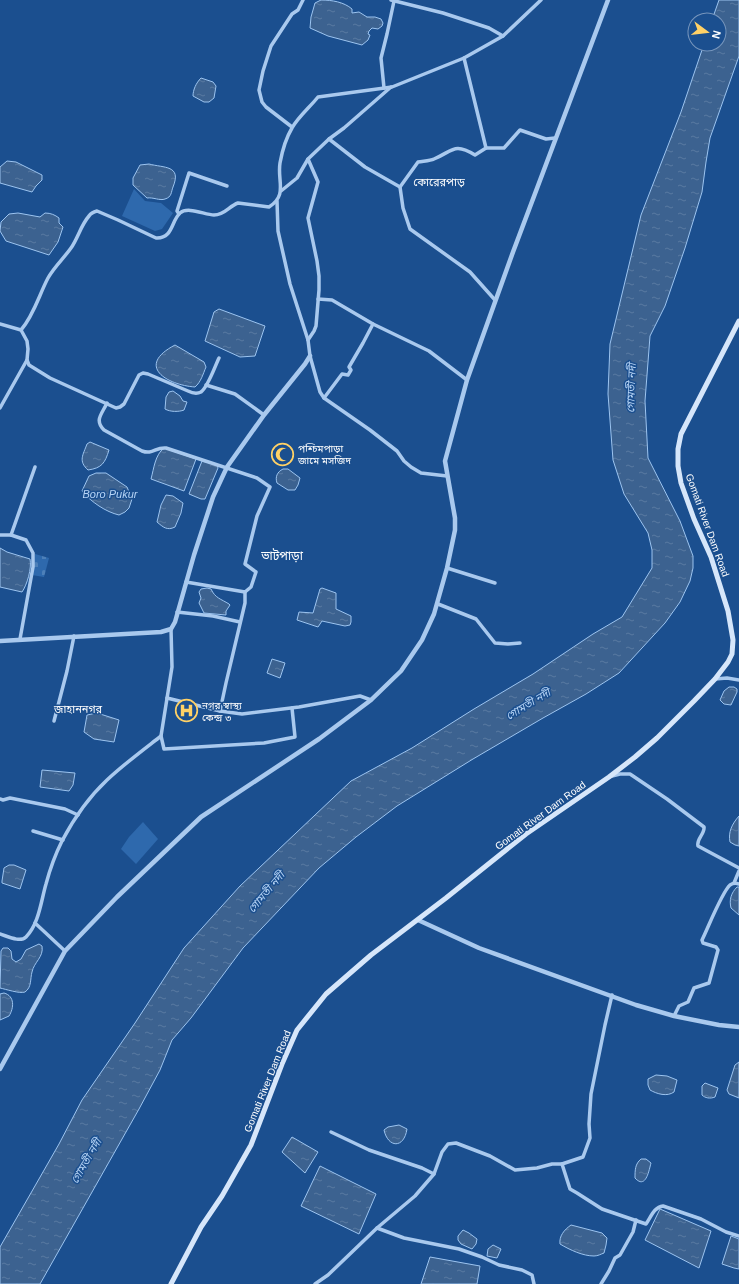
<svg xmlns="http://www.w3.org/2000/svg" width="739" height="1284" font-family="Arial,'Noto Sans Bengali',sans-serif">
<defs>
<pattern id="cemetery-stones" width="16" height="16" patternUnits="userSpaceOnUse"><rect width="16" height="16" fill="#2e69ad"/><path d="M2 7V4a2 2 0 0 1 4 0v3zM10 15v-3a2 2 0 0 1 4 0v3z" fill="#4d80b9"/></pattern>
<pattern id="water-ripples" width="26" height="14" patternUnits="userSpaceOnUse"><rect width="26" height="14" fill="#3c6290"/><path d="M2 4q2-2 4 0t4 0M15 11q2-2 4 0t4 0" fill="none" stroke="#597aa1"/></pattern>
</defs>
<rect width="100%" height="100%" fill="#1b4f8f"/>
<path fill="url(#cemetery-stones)" d="M35,554L49,558L44,577L32,575Z"/>
<g fill="#2e69ad">
<path d="M134,189L145,201L161,203L173,213L162,229L155,231L122,216Z"/>
<path d="M143,822L158,839L136,864L121,849L129,837Z"/>
</g>
<g fill="url(#water-ripples)" stroke="#9cc4f0">
<path d="M321,0C332,0 344,2 352,9V13L359,12L367,17H375L381,19L383,23L382,26L378,29L372,28L369,31L368,34L370,35L368,40L362,45L328,36L310,28L311,17L315,3Z"/>
<path d="M719,0H739V56L710,138L706,162L702,192L685,248L665,306L650,336L645,401L648,458L680,521L693,556V568L690,581L680,602L665,623L619,673L586,694L543,718L473,759L397,806L356,837L319,868L243,948L191,1018L172,1040L160,1070L139,1109L40,1284H0V1247L59,1144L82,1100L135,1023L184,948L240,886L351,781L412,748L474,709L533,674L593,634L622,617L652,568V550L648,533L624,494L613,460L608,394L610,344L641,215L681,112L704,44H719V20H712Z"/>
<path d="M201,78L213,82L216,86L214,98L209,102H204L193,96C193,90 196,83 201,78Z"/>
<path d="M7,161L16,162L42,175V180L36,186L32,192L0,183V167Z"/>
<path d="M149,164C164,168 182,165 173,187C171,192 172,197 165,199C160,201 153,197 147,198L133,185V178L140,165Z"/>
<path d="M18,213L40,217L45,213C51,213 55,215 59,218V223L63,227L58,242L49,255L6,241L0,231L1,222L9,214Z"/>
<path d="M219,309L265,326L255,356L240,357L205,341L214,312Z"/>
<path d="M175,345L204,362L206,367C203,374 201,382 195,387C167,385 135,366 175,345Z"/>
<path d="M173,391L180,396L183,401L187,402L184,410C179,412 170,412 165,409L166,397L169,392Z"/>
<path d="M90,442L109,450C105,463 102,468 88,470C78,461 83,455 87,444Z"/>
<path d="M164,448L196,459L184,491L151,479C154,468 155,455 164,448Z"/>
<path d="M202,461L217,465L218,468L205,499H201L189,494Z"/>
<path d="M283,469H288L300,478L298,485L295,490H288L277,483C275,477 277,472 283,469Z"/>
<path d="M96,473H106L127,487L132,499L129,508L125,512L119,515C106,512 91,502 82,491L89,476Z"/>
<path d="M166,495L173,496L183,503L181,513L175,527C167,531 163,527 157,522L161,505Z"/>
<path d="M0,548L7,552L30,559C32,568 27,585 22,592L0,587Z"/>
<path d="M207,588L211,589C215,598 221,599 229,604L230,605L226,611V615L204,613L199,603L201,598L199,592L201,589Z"/>
<path d="M322,588L336,593V609L351,616V622L350,625L345,626L322,621L318,627L297,620L299,612L313,613L320,589Z"/>
<path d="M272,659L285,663L280,678L267,673Z"/>
<path d="M729,687H734L737,689V692L731,705L724,704L720,700L724,691Z"/>
<path d="M97,713L119,720L114,742L94,739L84,732L87,715Z"/>
<path d="M42,770L75,773L73,785L69,791L40,787Z"/>
<path d="M739,816V846L735,845L730,842C728,832 732,824 739,816Z"/>
<path d="M9,865H14L26,870L20,889L2,883V881L4,868Z"/>
<path d="M737,887H739V915L731,908C729,900 731,893 737,887Z"/>
<path d="M39,944L42,946C44,957 34,962 32,972C30,979 32,987 25,992C20,994 5,989 0,988L1,951L3,948H8L11,951L12,959L16,962L21,959L26,950Z"/>
<path d="M4,993C15,996 14,1008 9,1016L0,1020V994Z"/>
<path d="M739,1062V1098L729,1094L727,1090L735,1065Z"/>
<path d="M656,1075L667,1076L677,1080L674,1092C667,1097 657,1094 650,1090L648,1085V1079Z"/>
<path d="M705,1083L718,1088L715,1097C710,1099 705,1098 702,1095V1086Z"/>
<path d="M399,1125L407,1129C404,1149 388,1148 384,1130L388,1127Z"/>
<path d="M292,1137L318,1152L305,1173L282,1152Z"/>
<path d="M641,1159H646L651,1163C649,1170 646,1190 635,1178C635,1170 635,1164 641,1159Z"/>
<path d="M320,1166L376,1194L359,1234L301,1206Z"/>
<path d="M660,1209L711,1231L699,1268L645,1240Z"/>
<path d="M571,1225L602,1233L607,1238L606,1245L604,1253C601,1254 598,1256 594,1256C583,1256 570,1250 560,1244C559,1236 564,1230 571,1225Z"/>
<path d="M463,1230L469,1233L477,1239L476,1244L472,1249L461,1244L458,1240V1236Z"/>
<path d="M731,1236L739,1239V1269L734,1268L722,1264Z"/>
<path d="M493,1245L501,1249L497,1258L487,1256L488,1249Z"/>
<path d="M430,1257L480,1266L477,1284H421Z"/>
</g>
<g fill="none" stroke-linecap="round" stroke-linejoin="round">
<g stroke="#a9c9ee" stroke-width="3.5">
<path d="M391,0L443,13L489,28L503,36"/>
<path d="M464,58L486,148"/>
<path d="M384,88L381,58L387,34L394,1"/>
<path d="M292,127L266,107L262,102L259,90L263,71L271,46L292,14L298,10L303,0"/>
<path d="M329,139L365,167L400,187L418,162C423,161 430,161 434,159C453,151 454,142 475,155L486,148H504L520,130L546,139L555,138"/>
<path d="M400,187L403,208L410,229L470,272L495,300"/>
<path d="M281,191L297,178L308,159L329,139L344,128L391,87"/>
<path d="M277,201L278,231L290,284L308,340L310,356L320,392L324,398L370,430L397,451L404,461L411,467L421,473L447,476"/>
<path d="M179,214L177,211L189,173L227,186"/>
<path d="M318,299L332,300L373,324"/>
<path d="M0,324L21,330L27,341L28,349L27,360L29,365L50,378L116,408L120,407L124,404L139,375L143,373L148,374L188,391C192,393 197,394 201,392C208,387 215,366 219,358"/>
<path d="M21,330C34,315 39,295 48,278C54,267 64,258 71,248C78,238 81,225 89,216C91,213 93,212 97,211L118,220L156,238C173,239 171,221 180,213C188,206 205,215 214,215C225,215 229,206 238,203L269,207C288,195 277,181 280,163C282,152 286,138 292,128C298,117 310,107 318,97L392,87L464,58L503,36L541,0"/>
<path d="M308,340L314,331L316,326L319,290V276L317,261L308,218L318,182L308,159"/>
<path d="M206,385L235,394L264,415"/>
<path d="M324,398L342,374L348,375L351,370L349,367L363,343L373,324L429,351L467,380"/>
<path d="M107,403C102,414 94,420 104,430L142,451C153,455 155,447 166,448L257,478L270,487L257,516L245,564L256,572L251,587L245,592L186,582"/>
<path d="M0,408L27,360"/>
<path d="M0,535H11L26,540L33,553V567L20,639"/>
<path d="M11,535L35,467"/>
<path d="M447,568L495,583"/>
<path d="M438,604L476,619L495,643L508,644L520,643"/>
<path d="M177,612L213,616L240,622"/>
<path d="M715,679L727,678L739,680"/>
<path d="M167,698L220,711L242,714L299,707L360,696L371,700"/>
<path d="M220,711L226,683L245,603V592"/>
<path d="M54,721L67,671L74,636"/>
<path d="M161,736L164,749L264,743L295,737L292,708"/>
<path d="M612,776L620,774H630L667,799L704,827C705,834 696,839 698,846L739,868"/>
<path d="M0,799L3,800L10,798L65,809L78,815"/>
<path d="M33,831L63,840"/>
<path d="M734,883L739,871"/>
<path d="M35,923L65,951"/>
<path d="M0,934C7,936 20,943 26,937C39,924 41,901 46,884C50,869 55,855 62,841C73,820 90,796 107,780C124,764 143,750 161,736L172,667L171,629"/>
<path d="M674,1016L679,1006L688,1002L694,988L709,983L718,950L716,947L703,943L702,940C708,928 722,892 730,885C733,883 736,883 739,884"/>
<path d="M331,1132L369,1150L422,1168L434,1174"/>
<path d="M562,1164L570,1189L577,1193L602,1209L646,1224C651,1217 654,1207 663,1206L701,1219L726,1232L739,1236"/>
<path d="M377,1228L404,1238L459,1249L482,1257L499,1265L522,1270L532,1275L534,1284"/>
<path d="M315,1284L328,1275L377,1228L415,1196L434,1174L442,1152L448,1144L456,1143L490,1156L515,1170L537,1168L552,1164H562L583,1157L590,1138L589,1124L591,1094L605,1025L612,995"/>
<path d="M601,1284L609,1271L615,1258L620,1255L633,1232L636,1220"/>
</g>
<g stroke="#a9c9ee" stroke-width="4.5">
<path d="M0,641L161,632L171,629L175,622L194,555L213,497L227,467L264,415L305,364L310,356"/>
<path d="M418,920L479,948L636,1005L674,1016L719,1025L739,1027"/>
<path d="M0,1069L65,951L117,897L201,817L319,739L371,700L401,671L422,640L434,614L447,568L455,530V518L445,461L467,380L513,252L608,0"/>
</g>
<path stroke="#d6e6fa" stroke-width="5" d="M171,1284L201,1227L222,1196L251,1145L282,1064L297,1030L326,994L371,955L446,898L526,834L609,777L635,757L657,738L694,701L715,679L728,662L732,654L733,640L728,611L711,557L694,519L681,483L678,466V449L681,434L739,321"/>
</g>
<defs>
<symbol id="mosque-ring" viewBox="-11 -11 22 22"><circle r="9.5" fill="#1b4f8f" stroke="#ffd166" stroke-width="1.5"/><path d="M3.5-4.9A6 6 0 1 0 3.5 4.9A5 5 0 1 1 3.5-4.9Z" fill="#ffd166"/></symbol>
<symbol id="hospital-ring" viewBox="-11 -11 22 22"><circle r="9.5" fill="#1b4f8f" stroke="#ffd166" stroke-width="1.5"/><path d="M-5-5h3v3.5h4V-5h3V5h-3V1.5h-4V5h-3Z" fill="#ffd166"/></symbol>
</defs>
<g fill-rule="evenodd">
<use href="#mosque-ring" x="270" y="442" width="25" height="25"/>
<use href="#hospital-ring" x="174" y="698" width="25" height="25"/>
</g>
<g text-anchor="middle" stroke-width="3" stroke-linejoin="round" paint-order="stroke">
<g font-size="10" fill="#fff" stroke="#1b4f8f" text-anchor="start">
<text x="298" y="452">পশ্চিমপাড়া<tspan x="298" dy="12">জামে মসজিদ</tspan></text>
<text x="202" y="709">নগর স্বাস্থ্য<tspan x="202" dy="12">কেন্দ্র ৩</tspan></text>
</g>
<g font-size="10" fill="#fff" stroke="#1b4f8f">
<text transform="translate(708 525) rotate(70)" y="4">Gomati River Dam Road</text>
<text transform="translate(540 815) rotate(-36)" y="4">Gomati River Dam Road</text>
<text transform="translate(267 1081) rotate(-68)" y="4">Gomati River Dam Road</text>
</g>
<g font-size="11" fill="#fff" stroke="#1b4f8f">
<text x="439" y="186">কোরেরপাড়</text>
<text x="78" y="713">জাহাননগর</text>
</g>
<g font-size="11" font-style="italic" fill="#b5d3f5" stroke="#1b4f8f">
<text transform="translate(631 388) rotate(-88)" y="4">গোমতী নদী</text>
<text x="110" y="498">Boro Pukur</text>
<text transform="translate(528 704) rotate(-31)" y="4">গোমতী নদী</text>
<text transform="translate(266 892) rotate(-50)" y="4">গোমতী নদী</text>
<text transform="translate(86 1161) rotate(-60)" y="4">গোমতী নদী</text>
</g>
<g font-size="12" fill="#fff" stroke="#1b4f8f">
<text x="282" y="560">ভাটপাড়া</text>
</g>
</g>
<g transform="translate(707 32) rotate(105)"><circle r="19" fill="#1b4f8f" stroke="#7695bc"/>
<path d="M0-3L7 15L0 10L-7 15Z" fill="#ffd166"/>
<text y="-6" font-size="11" font-weight="bold" text-anchor="middle" fill="#ffffff">N</text>
</g>
</svg>
